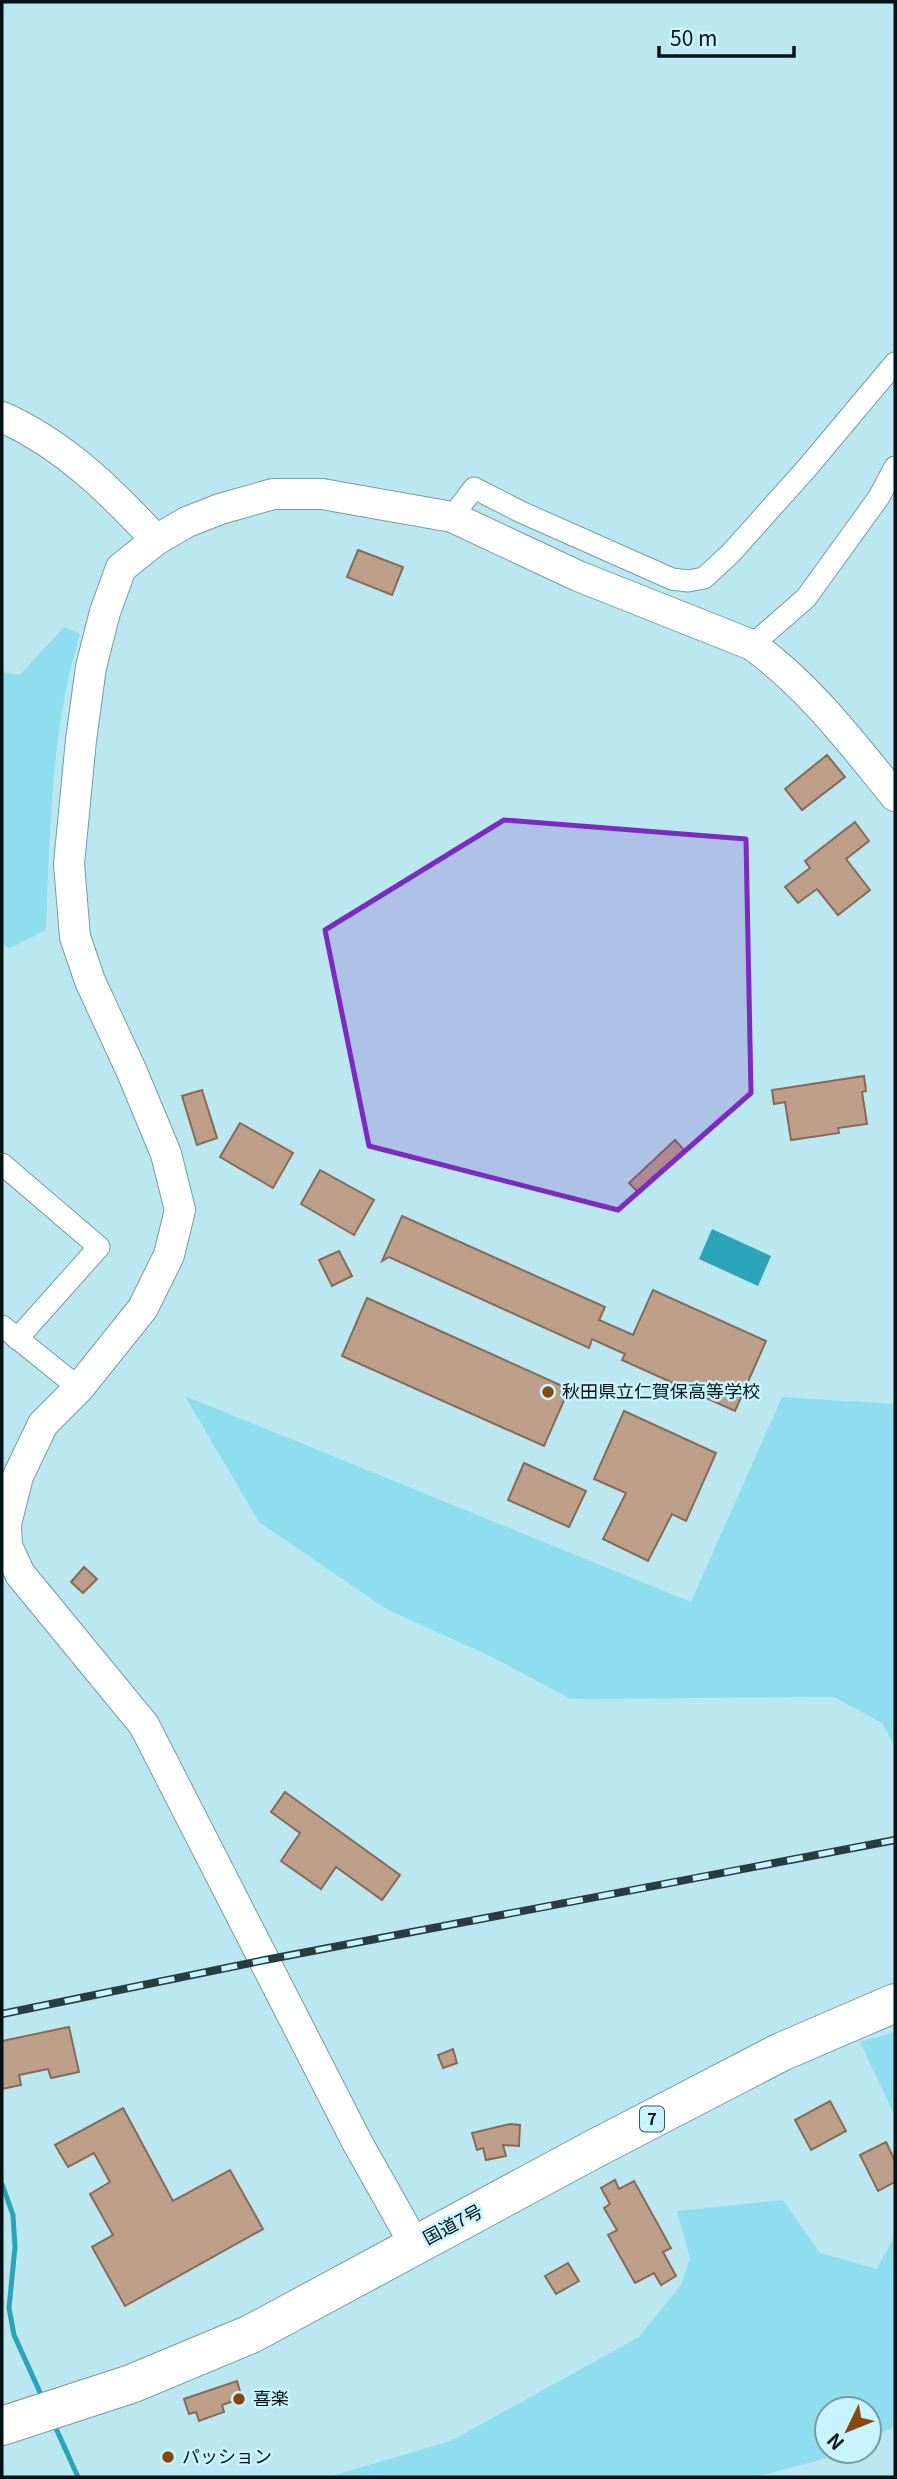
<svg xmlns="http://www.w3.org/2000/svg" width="897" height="2479" font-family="Georgia,'Noto Sans JP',serif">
<rect width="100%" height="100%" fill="#bbe7f1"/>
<g fill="#8edef0">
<path d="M64,627L80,634C51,728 50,832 46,930L10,948L2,944V672L20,675Z"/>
<path d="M185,1396L691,1602L782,1397L895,1404V1747L882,1723L834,1697L571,1699L492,1657L386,1609L259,1522Z"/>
<path d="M895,2032V2116L860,2042Z"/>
<path d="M783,2200L820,2253L877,2269L895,2235V2427L869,2438V2409H827V2451H841L820,2460L755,2477H328L451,2441L639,2337L681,2285L690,2258L677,2211Z"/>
</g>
<path fill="#2ba4ba" d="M712,1229L771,1256L758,1286L699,1259Z"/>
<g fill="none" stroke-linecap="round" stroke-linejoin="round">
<g stroke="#2ba4ba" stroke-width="5">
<path d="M2,2184L13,2215L15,2247L9,2308L14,2335L43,2399"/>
<path d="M54,2424L78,2477"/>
</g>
</g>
<g fill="#bd9e89" stroke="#876a56" stroke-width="2">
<path d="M358,550L403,567L392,595L347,577Z"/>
<path d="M827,755L845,777L802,810L785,789Z"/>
<path d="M855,822L869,841L846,859L870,890L838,915L817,889L798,903L785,887L810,868L805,861Z"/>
<path d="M864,1076L866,1091L862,1092L867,1124L838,1128L839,1133L791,1140L785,1102L774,1104L772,1090Z"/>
<path d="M202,1090L217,1138L197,1145L182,1096Z"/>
<path d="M240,1123L293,1153L273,1188L220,1157Z"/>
<path d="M675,1140L684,1150L639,1193L629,1183Z"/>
<path d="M320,1170L374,1200L354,1235L301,1204Z"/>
<path d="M402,1216L605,1307L599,1320L633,1335L653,1290L766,1341L735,1411L622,1360L625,1354L592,1339L589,1348L389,1257L382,1261Z"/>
<path d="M339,1251L352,1276L332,1286L319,1260Z"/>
<path d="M367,1298L569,1389L544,1446L342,1356Z"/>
<path d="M624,1411L716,1453L686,1521L672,1514L648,1561L603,1539L626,1493L594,1479Z"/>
<path d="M524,1463L586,1491L569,1527L508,1500Z"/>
<path d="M84,1567L97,1579L83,1593L71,1582Z"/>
<path d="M285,1792L400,1875L382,1900L336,1867L321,1889L281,1861L300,1833L271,1812Z"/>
<path d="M69,2027L79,2072L51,2078L48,2069L19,2075L21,2085L2,2089V2041Z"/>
<path d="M453,2049L457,2063L443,2068L438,2055Z"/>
<path d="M830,2101L846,2131L811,2150L795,2120Z"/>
<path d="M123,2108L173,2201L230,2170L263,2229L125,2306L92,2247L113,2235L90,2194L110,2182L94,2153L68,2167L55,2145Z"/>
<path d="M510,2124L520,2125L519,2146L503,2145L506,2156L486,2160L483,2148L477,2150L472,2133Z"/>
<path d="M886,2142L895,2161V2182L878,2191L860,2155Z"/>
<path d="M615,2180L619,2189L634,2181L671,2248L663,2252L676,2276L661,2285L654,2273L635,2283L608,2235L617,2230L604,2208L610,2204L601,2188Z"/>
<path d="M568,2263L579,2281L556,2294L545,2276Z"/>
<path d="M237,2381L242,2398L222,2405L224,2412L199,2421L196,2412L189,2414L184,2399Z"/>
</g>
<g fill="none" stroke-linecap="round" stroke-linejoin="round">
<defs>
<g id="street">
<path d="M452,517L474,488L521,512L672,579L688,581L704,578L731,553L807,468L895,363"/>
<path d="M752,645L806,598L879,497L895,467"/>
<path d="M2,1164L99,1247L17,1339"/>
<path d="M2,1326L79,1388"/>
</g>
<g id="secondary">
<path d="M2,417C63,444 111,491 156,540"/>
<path d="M415,2245L357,2142L144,1725L20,1574L7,1546L6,1524L18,1476L43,1424L79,1388L143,1308L169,1255L180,1210L166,1154L132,1072L90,981L75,937L69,864L81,740L91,667L105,612L121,568L156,540L187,522L220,509L273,494H322L452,517L578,576L752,645C808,685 852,743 895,796"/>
</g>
<path id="highway" d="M2,2426L131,2384L251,2334L594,2149L781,2052L895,2003"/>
</defs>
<use href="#street" stroke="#749da7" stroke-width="23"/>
<use href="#secondary" stroke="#749da7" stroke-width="32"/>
<use href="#highway" stroke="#749da7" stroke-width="40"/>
<use href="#street" stroke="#fff" stroke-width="21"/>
<use href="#secondary" stroke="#fff" stroke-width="30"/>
<use href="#highway" stroke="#fff" stroke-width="38"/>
<defs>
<path id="rail" d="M2,2014L265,1960L895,1840"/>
</defs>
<use href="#rail" stroke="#283c41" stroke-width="8"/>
<use href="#rail" stroke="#c8f4ff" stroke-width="5" stroke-dasharray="16" stroke-linecap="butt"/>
</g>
<path fill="#7b2cbf" fill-opacity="0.2" stroke="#7b2cbf" stroke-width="5" stroke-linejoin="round" d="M504,820L746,839L751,1093L618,1210L369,1146L325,930Z"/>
<g fill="#87480e" stroke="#c8f4ff" stroke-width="2.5">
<circle cx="548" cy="1392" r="7"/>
<circle cx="239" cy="2399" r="7"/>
<circle cx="168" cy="2457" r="7"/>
</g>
<g text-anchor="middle" stroke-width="5" stroke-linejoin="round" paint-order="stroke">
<rect fill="#c8f4ff" stroke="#3e565b" stroke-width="2" x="640" y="2106.5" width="24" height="25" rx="5"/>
<g font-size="16" font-weight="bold" fill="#031215">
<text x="652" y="2125">7</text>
</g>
<g font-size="18" fill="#031215" stroke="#c8f4ff" text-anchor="start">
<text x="562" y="1398">秋田県立仁賀保高等学校</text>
<text x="253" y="2405">喜楽</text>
<text x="182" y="2463">パッション</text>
</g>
<g font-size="18" fill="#031215" stroke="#c8f4ff">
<text transform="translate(453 2225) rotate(-28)" y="6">国道7号</text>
</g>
</g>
<rect width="897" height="2479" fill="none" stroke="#031215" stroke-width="7"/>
<g transform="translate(848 2430) rotate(227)"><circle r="33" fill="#c8f4ff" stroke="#799aa1" stroke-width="2"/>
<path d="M0-5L12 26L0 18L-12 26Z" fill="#87480e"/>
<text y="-10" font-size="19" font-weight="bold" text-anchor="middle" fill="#031215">N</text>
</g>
<path d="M659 46v10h135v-10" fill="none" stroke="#031215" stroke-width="3.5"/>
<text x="670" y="46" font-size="21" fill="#031215" stroke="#c8f4ff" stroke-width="5" paint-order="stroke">50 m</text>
</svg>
